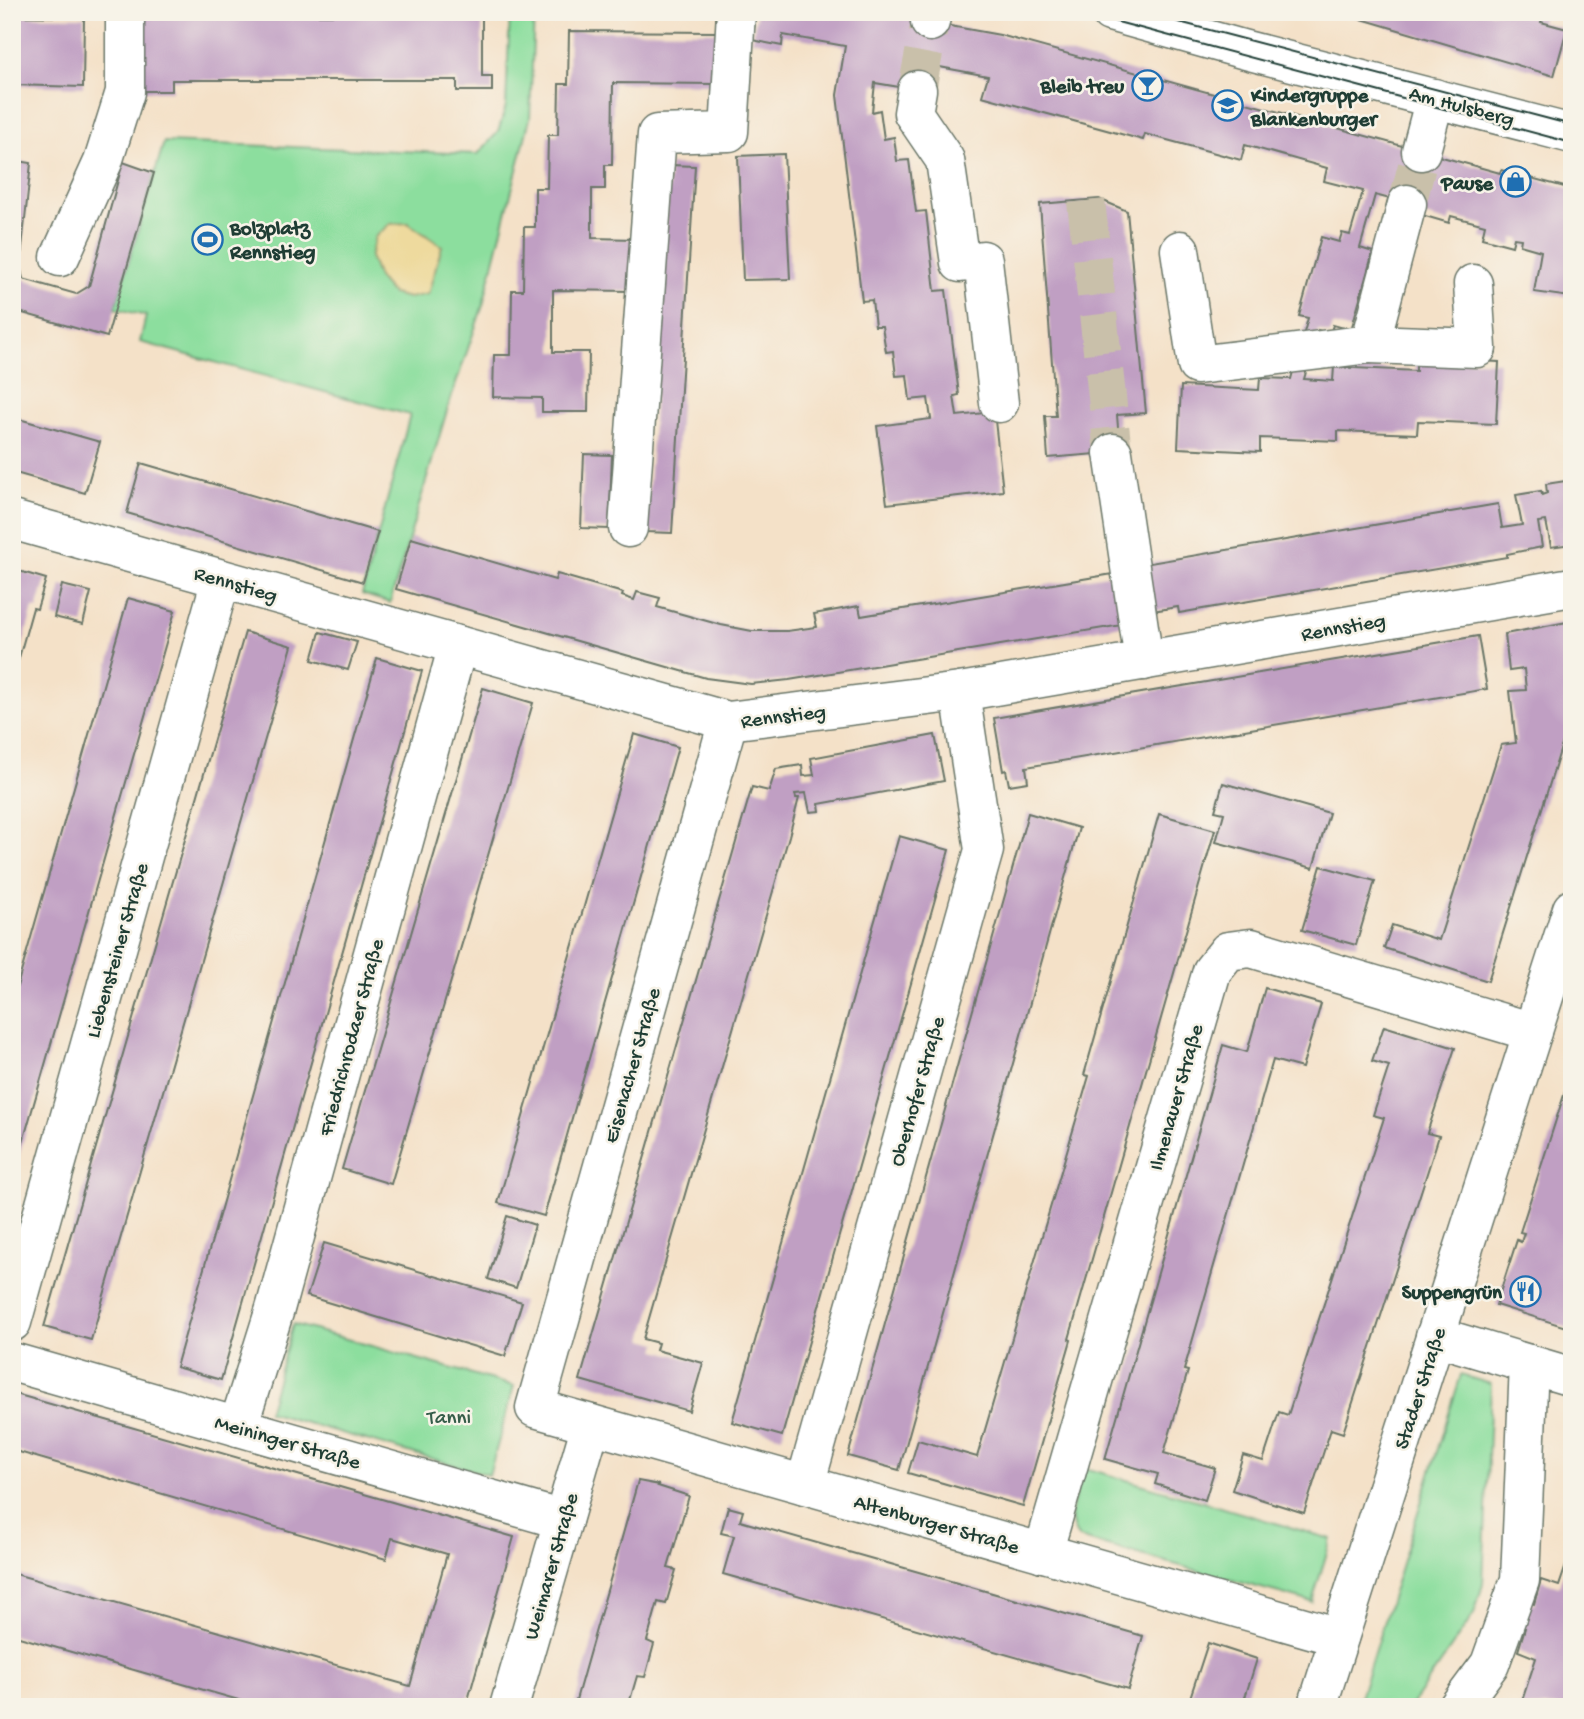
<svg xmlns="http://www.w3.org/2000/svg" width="1584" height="1719" font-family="'Gochi Hand',sans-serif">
<rect width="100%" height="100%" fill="#f7f3e8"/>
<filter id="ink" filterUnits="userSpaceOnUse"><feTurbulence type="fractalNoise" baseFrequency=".0143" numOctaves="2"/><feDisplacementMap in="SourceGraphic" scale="14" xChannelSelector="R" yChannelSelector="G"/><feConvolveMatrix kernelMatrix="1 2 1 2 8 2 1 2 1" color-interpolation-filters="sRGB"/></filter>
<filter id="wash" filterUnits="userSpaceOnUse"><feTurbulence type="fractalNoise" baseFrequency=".00686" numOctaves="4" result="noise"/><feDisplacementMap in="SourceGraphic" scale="28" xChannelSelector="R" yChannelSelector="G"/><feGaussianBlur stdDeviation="1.57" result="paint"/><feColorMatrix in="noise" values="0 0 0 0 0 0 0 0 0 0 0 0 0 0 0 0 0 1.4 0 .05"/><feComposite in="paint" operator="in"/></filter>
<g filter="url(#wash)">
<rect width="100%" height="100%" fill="#f4e1c8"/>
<g fill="#8cde9e" stroke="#568e69" stroke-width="2">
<path d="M510,12H534L530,118L483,305L448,407L390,603L362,594L410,415L140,342L146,316L115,308L164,142L478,154L498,132L506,106Z"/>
<path d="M293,1324L514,1386L489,1475L268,1412Z"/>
<path d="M1461,1375L1491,1384L1483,1584L1474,1614L1410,1707H1357Z"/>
<path d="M1085,1468L1331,1539L1312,1602L1079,1538C1062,1518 1078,1490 1085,1468Z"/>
</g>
<path fill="#eeda9e" stroke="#868c69" stroke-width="2" d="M408,223L442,246L428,294L409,298L392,294L378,278L370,257L375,237L390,224Z"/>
<g id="blocks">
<g fill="#c09fc3">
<path d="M757,12H873L1000,35L1500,173L1501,170L1572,189V291L1570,297L1534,292L1541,251L1520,245L1521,239L1514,238L1512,246L1482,238L1485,225L1451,216L1449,223L1415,213L1416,206L1375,195L1360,248L1373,252L1351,330L1333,325L1330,334L1318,330L1304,379L1333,381L1334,367L1416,371V358L1499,362L1496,424L1418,421L1417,434L1338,431V441L1260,438V452L1178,448L1181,386L1259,390L1260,378L1291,379L1308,318L1299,316L1321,237L1339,242L1342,233L1350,235L1363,191L1324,181L1327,168L1245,145L1241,160L1145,134L1143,140L982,96L988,76L934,66L929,92L875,83L872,112L880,110L884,139L894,137L897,161L909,160L916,212L926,211L935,291L946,290L959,395L954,396L957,416L994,412L1003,491L887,504L877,426L931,419L928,398L910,400L907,375L896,376L893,351L886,352L882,326H875L872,300L862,301L837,95L845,46L783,35L782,46L752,40Z"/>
<path d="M1338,12H1544L1541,22L1567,29L1554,76Z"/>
<path d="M142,15H482V76H492V91H457V80H172V91H134Z"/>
<path d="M12,16L84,17L83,87L12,85Z"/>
<path d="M569,31L717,32V84L613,83L612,165H605V189H592V238L634,239L633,291L553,290V352H589L588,412H542V398L493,397L494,355H511L512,290H523L524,227H535V188H547L548,135H558L559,84H568Z"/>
<path d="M784,154L790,279L743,280L738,156Z"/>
<path d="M12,160L31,163L20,266L23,279L76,294L89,286L123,162L154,173L107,337L12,310Z"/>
<path d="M670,165L695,166L672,533L646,532Z"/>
<path d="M1099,199L1127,211L1146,413L1117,415L1120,452L1048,458L1045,416H1056L1040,204Z"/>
<path d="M12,417L100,442L85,493L12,472Z"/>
<path d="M584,454L612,455L609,529L581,528Z"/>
<path d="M141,463L378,532L363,582L127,513Z"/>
<path d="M1572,480V544L1551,547L1546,521L1538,522L1542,547L1507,554V557L1179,613L1178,607L1152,611L1144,564L1498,504L1502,528L1522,525L1516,495L1541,491L1542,495L1547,493L1546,484Z"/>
<path d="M411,538L555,580L557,574L623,593L622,596L634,600L637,592L660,598L657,607L721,625L752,631H787L817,627L814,614L859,606L861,616L1113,574L1122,625L789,680L751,684L706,678L396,589Z"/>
<path d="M12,569L46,579L37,609L33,608L13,679Z"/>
<path d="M62,585L91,592L83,624L54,617Z"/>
<path d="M128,598L175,611L12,1180V1004Z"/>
<path d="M1572,621V738H1564L1488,981L1384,948L1392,925L1439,940L1501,745L1516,743L1510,691L1526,690L1524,669L1509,671L1505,634Z"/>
<path d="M245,632L292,646L91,1340L44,1327Z"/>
<path d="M320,632L357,642L348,670L312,660Z"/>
<path d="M1478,636L1487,689L1026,767L1028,782L1009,785L1006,770L1003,771L994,718Z"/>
<path d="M377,658L422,671L221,1380L176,1367Z"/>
<path d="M483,688L533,703L391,1184L342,1169Z"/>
<path d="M634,734L678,747L544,1216L498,1203Z"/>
<path d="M935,735L944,781L819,804L820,811L810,812L806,793L795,794L796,798H799L789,836L643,1339L658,1343L656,1350L703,1363L689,1411L580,1380L752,787L769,791L776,769L802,765L803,776L814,775L811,758Z"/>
<path d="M1223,783L1329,813L1313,868L1216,842L1224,813L1215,811Z"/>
<path d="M1028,813L1079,828L899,1470L848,1456Z"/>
<path d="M1159,814L1215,830L1069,1339L1071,1340L1023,1506L908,1473L918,1440L977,1457L1089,1076L1084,1075Z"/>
<path d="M899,836L949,850L782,1436L732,1422Z"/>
<path d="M1321,866L1375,881L1356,945L1302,930Z"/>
<path d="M1265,988L1321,1004L1302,1068L1273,1060L1184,1370L1188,1371L1164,1453L1215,1468L1205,1500L1155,1484L1158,1474L1105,1459L1223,1045L1247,1052Z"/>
<path d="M1384,1026L1455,1048L1427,1133L1439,1136L1367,1359L1343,1433L1331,1429L1304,1513L1232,1490L1243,1455L1263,1461L1279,1412L1288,1415L1384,1118L1373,1115L1389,1066L1372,1061Z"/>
<path d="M1572,1070V1247L1569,1257L1572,1258V1329L1496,1305L1517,1240L1521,1242L1524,1233L1520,1232Z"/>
<path d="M507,1216L535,1225L516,1288L488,1279Z"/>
<path d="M324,1243L522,1302L505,1356L307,1296Z"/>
<path d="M12,1393L514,1537L466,1707H263L12,1635V1573L410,1686L447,1554L392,1538L386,1559L12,1450Z"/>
<path d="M638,1481L659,1485L658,1486L689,1496L668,1568L676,1570L666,1604L658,1602L647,1641L654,1644L645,1677L637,1676L628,1707H574Z"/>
<path d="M728,1507L743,1511L740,1521L1143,1636L1128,1689L723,1574L734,1536L721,1533Z"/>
<path d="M1572,1548V1707H1520L1536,1658L1518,1651L1525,1628L1515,1625L1523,1600L1534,1604L1541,1580L1559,1586Z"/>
<path d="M1208,1643L1257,1659L1242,1707H1187Z"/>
</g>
</g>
</g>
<g filter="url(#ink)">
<use href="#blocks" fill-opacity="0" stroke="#6a7668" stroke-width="2"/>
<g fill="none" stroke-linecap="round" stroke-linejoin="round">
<g stroke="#c9c0aa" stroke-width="38" stroke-dasharray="38 19" stroke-linecap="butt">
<path d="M917,90L930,22"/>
<path d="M1086,201L1113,453"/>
<path d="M1407,204L1421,151"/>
</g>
<defs>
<g id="minor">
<path d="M1110,12L1242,49L1572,134"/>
<path d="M930,22L932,12"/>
<path d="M917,90L913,113L945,160L960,263L983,260L999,403"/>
<path d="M1421,151L1435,98"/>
<path d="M1407,204L1370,344L1477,348L1473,284"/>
<path d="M1180,250L1197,365L1370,344"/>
<path d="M60,257L103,162L125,92V12"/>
<path d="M1113,453L1144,661"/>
<path d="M12,520L728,721L960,692L1572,587"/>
<path d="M628,528L657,134L729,132L736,12"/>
<path d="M728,721L535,1408L1339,1637"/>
<path d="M12,1322L221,579"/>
<path d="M1435,1336L1572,1377"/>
<path d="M12,1362L563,1520"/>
<path d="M238,1427L275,1309L458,645"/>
<path d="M805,1485L984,850L960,692"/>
<path d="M1043,1553L1212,971L1228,951L1251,948L1533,1032"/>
<path d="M509,1707L591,1424"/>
<path d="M1317,1707L1572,909"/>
<path d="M1458,1707L1490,1664L1520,1580L1529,1364"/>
</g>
</defs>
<use href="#minor" stroke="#6a7668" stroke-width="41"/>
<use href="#minor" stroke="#fff" stroke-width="38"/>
<g stroke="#1f3d34" stroke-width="2">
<path d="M1080,12L1572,143"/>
<path d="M1141,12L1572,125"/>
<path d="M12,1706L15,1707"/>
</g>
</g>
</g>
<defs>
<symbol id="bar-ring" viewBox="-11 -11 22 22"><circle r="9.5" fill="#f7f3e8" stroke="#1f6fb2" stroke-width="1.5"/><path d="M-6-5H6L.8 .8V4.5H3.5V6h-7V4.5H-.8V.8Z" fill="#1f6fb2"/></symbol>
<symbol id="school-ring" viewBox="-11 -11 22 22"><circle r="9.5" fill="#f7f3e8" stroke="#1f6fb2" stroke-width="1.5"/><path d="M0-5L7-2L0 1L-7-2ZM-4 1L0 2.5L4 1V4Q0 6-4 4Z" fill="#1f6fb2"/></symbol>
<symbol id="shop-ring" viewBox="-11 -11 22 22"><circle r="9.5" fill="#f7f3e8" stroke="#1f6fb2" stroke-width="1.5"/><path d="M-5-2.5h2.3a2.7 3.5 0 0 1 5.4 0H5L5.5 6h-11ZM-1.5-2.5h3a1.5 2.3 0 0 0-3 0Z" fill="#1f6fb2"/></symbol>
<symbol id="stadium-ring" viewBox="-11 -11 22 22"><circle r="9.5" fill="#f7f3e8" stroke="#1f6fb2" stroke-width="1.5"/><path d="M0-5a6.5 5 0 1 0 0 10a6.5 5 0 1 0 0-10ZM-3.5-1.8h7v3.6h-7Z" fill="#1f6fb2"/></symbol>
<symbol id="restaurant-ring" viewBox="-11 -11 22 22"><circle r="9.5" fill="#f7f3e8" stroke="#1f6fb2" stroke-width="1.5"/><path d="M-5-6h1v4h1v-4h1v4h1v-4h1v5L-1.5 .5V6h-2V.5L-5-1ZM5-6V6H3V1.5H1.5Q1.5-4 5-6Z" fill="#1f6fb2"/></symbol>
</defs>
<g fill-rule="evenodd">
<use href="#bar-ring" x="1130" y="68" width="35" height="35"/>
<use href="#school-ring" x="1210" y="88" width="35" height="35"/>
<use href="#shop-ring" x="1498" y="164" width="35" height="35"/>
<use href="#stadium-ring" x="190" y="222" width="35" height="35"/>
<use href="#restaurant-ring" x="1508" y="1274" width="35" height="35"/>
</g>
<g text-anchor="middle" stroke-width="5" stroke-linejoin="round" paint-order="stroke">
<g font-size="21" font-weight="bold" fill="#1f3d34" stroke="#f7f3e8" text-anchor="end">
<text x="1124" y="92">Bleib treu</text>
<text x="1251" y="101" text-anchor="start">Kindergruppe<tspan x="1251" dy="24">Blankenburger</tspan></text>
<text x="1493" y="189">Pause</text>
<text x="230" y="234" text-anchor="start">Bolzplatz<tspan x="230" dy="24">Rennstieg</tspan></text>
<text x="1502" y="1298">Suppengrün</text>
</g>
<g font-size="21" fill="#1f3d34" stroke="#f7f3e8">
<text transform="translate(1462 105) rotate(15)" y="7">Am Hulsberg</text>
<text transform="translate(236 583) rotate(16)" y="7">Rennstieg</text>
<text transform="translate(1343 626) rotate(-10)" y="7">Rennstieg</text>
<text transform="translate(783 715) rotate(-7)" y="7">Rennstieg</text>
<text transform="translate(116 950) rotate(-74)" y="7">Liebensteiner Straße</text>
<text transform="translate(350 1037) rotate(-75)" y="7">Friedrichrodaer Straße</text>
<text transform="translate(631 1065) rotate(-74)" y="7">Eisenacher Straße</text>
<text transform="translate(916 1091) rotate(-74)" y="7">Oberhofer Straße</text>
<text transform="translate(1175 1097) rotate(-74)" y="7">Ilmenauer Straße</text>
<text transform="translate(1419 1388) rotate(-72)" y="7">Stader Straße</text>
<text transform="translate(288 1441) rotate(16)" y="7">Meininger Straße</text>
<text transform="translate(937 1523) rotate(16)" y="7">Altenburger Straße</text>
<text transform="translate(550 1566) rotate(-74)" y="7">Weimarer Straße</text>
</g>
<g font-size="21" fill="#355d49" stroke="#f7f3e8">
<text x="449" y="1423">Tanni</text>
</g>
</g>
<rect width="1584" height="1719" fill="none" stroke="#f7f3e8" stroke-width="42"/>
</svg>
